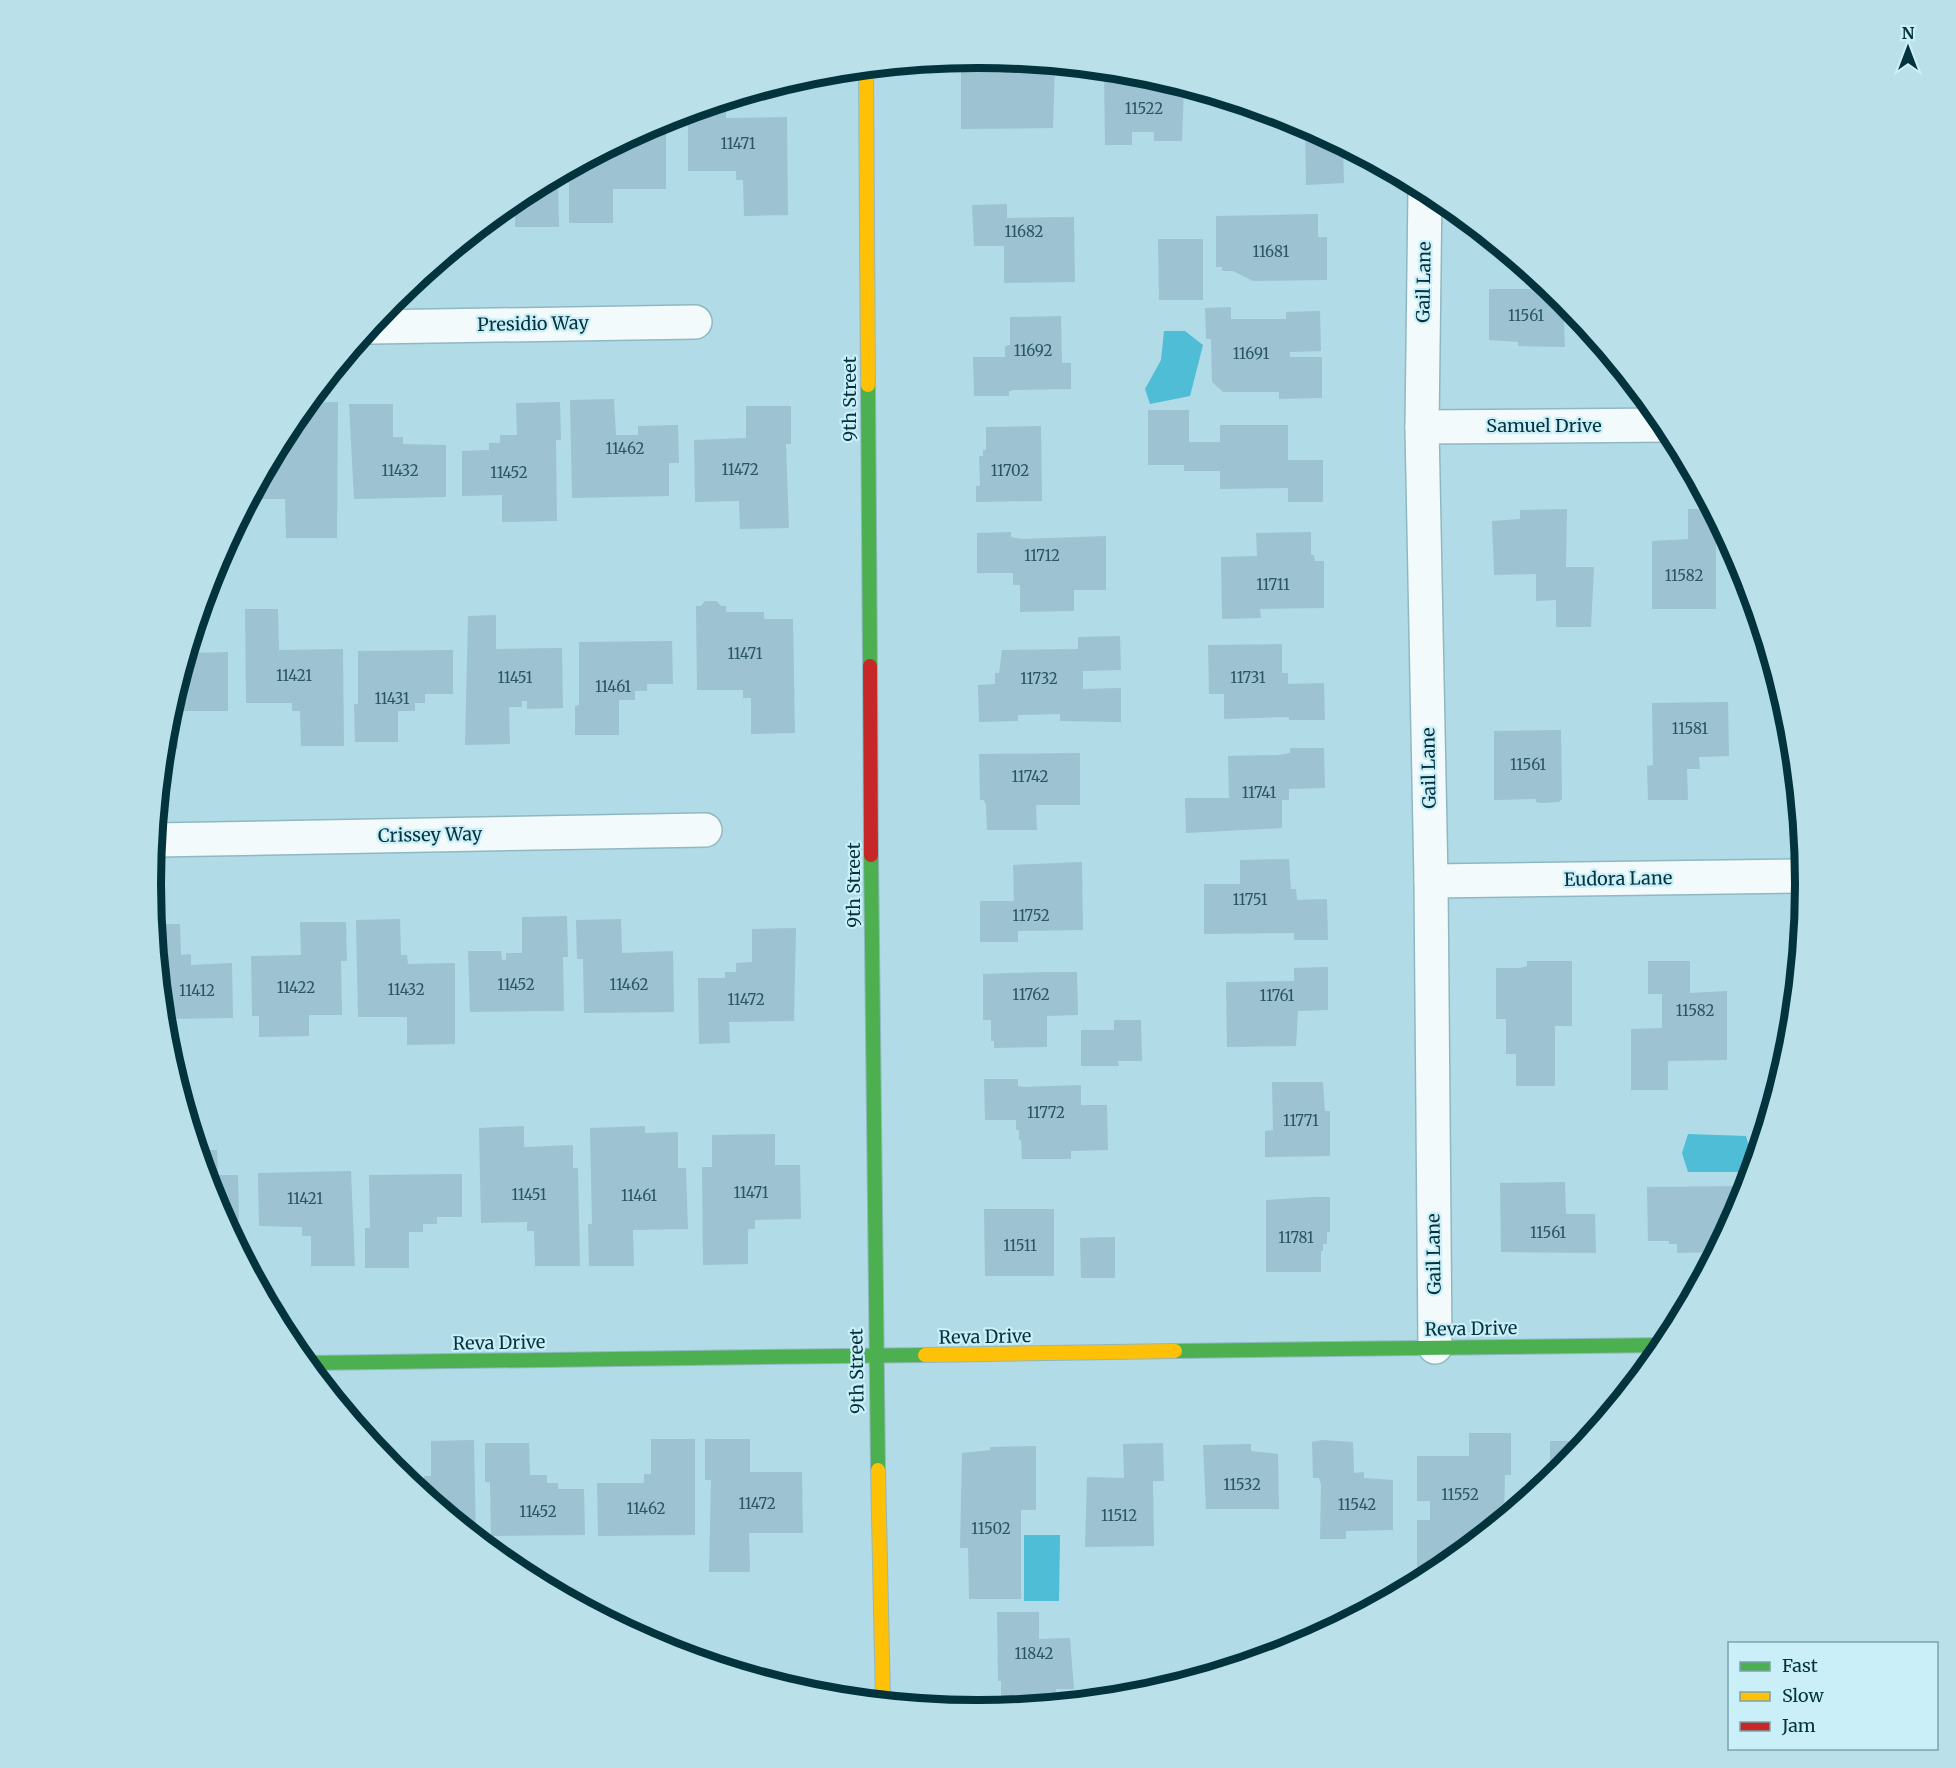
<svg xmlns="http://www.w3.org/2000/svg" width="1956" height="1768" font-family="Merriweather,serif">
<rect width="100%" height="100%" fill="#b1dbe7"/>
<g fill="#4ebdd5">
<path d="M1164,331H1185L1203,345L1190,396L1150,404L1145,389L1161,360Z"/>
<path d="M1688,1134L1746,1136L1752,1157L1741,1172H1688L1682,1153Z"/>
<path d="M1024,1535H1060L1059,1601H1024Z"/>
</g>
<g fill="#9dc2d2">
<path d="M978,57L1055,65L1053,128L961,129V59Z"/>
<path d="M1104,70L1139,73L1184,86L1182,141H1154V132H1132V145H1105Z"/>
<path d="M726,100V118L787,117L788,215L744,216L743,180H736V171H688V112Z"/>
<path d="M1305,125L1343,146L1344,183L1306,185Z"/>
<path d="M649,127H666V189H613V223H569V183H566V171Z"/>
<path d="M558,175L559,227H515V200Z"/>
<path d="M1007,204V218L1074,217L1075,282L1004,283V246H974L972,205Z"/>
<path d="M1318,214V237H1327V280L1253,281L1233,271H1222V267H1216V216Z"/>
<path d="M1158,239H1203V300H1159Z"/>
<path d="M1537,279L1563,299L1565,347L1518,346V342L1489,340V289H1537Z"/>
<path d="M1231,307V319H1286V312L1320,311L1321,351L1290,352V357H1322V398L1279,399V392H1223L1212,382L1211,339H1206L1205,308Z"/>
<path d="M1061,316L1062,363H1071V389L1013,390L1009,391V396H974L973,357H1005V346L1010,345V317Z"/>
<path d="M614,399L616,435H638V426L678,425L679,463H669V496L572,498L570,400Z"/>
<path d="M338,402L337,538H286L285,499H251L285,435V438H293V421L308,403Z"/>
<path d="M560,402L561,440H556L557,521L502,522V495L462,496V451L489,450V443H500V435H517L516,403Z"/>
<path d="M349,404H393V437H403V444L446,445V497L354,499Z"/>
<path d="M746,406H791V444H786L789,528L740,529L739,501L695,502L694,440L746,438Z"/>
<path d="M1148,410H1189V442H1220V425H1288V460H1323V502H1288V488L1220,489V471H1184V465H1148Z"/>
<path d="M1041,426L1042,501L976,502V486H980L979,456H983V450H986V427Z"/>
<path d="M1567,509L1566,567H1594L1591,627H1556V600L1536,601V574L1494,575L1492,521L1520,519V510Z"/>
<path d="M1688,509H1711L1728,542H1716V609H1652V541L1688,539Z"/>
<path d="M1011,532V537L1022,539L1106,536V590H1074V611L1020,612V585H1013V573H977V533Z"/>
<path d="M1311,532V555H1314L1315,561H1324V608L1260,609L1261,618L1222,619L1221,557L1257,556L1256,533Z"/>
<path d="M705,601H717L721,606H726V612H764V619H793L795,733L751,734V698H743V690H697L696,606H701Z"/>
<path d="M245,609H278L279,650L343,649L344,746H301L300,711H292V703H246Z"/>
<path d="M496,615V649L562,648L563,708L527,709V701H522V707H509L510,744L465,745L468,616Z"/>
<path d="M1120,636L1121,670L1083,671V689L1121,688V722L1060,721V714L1018,715V721L979,722L978,685L995,684V673H999L1002,650L1078,649V637Z"/>
<path d="M672,641L673,684H647V691H635V700H619V735H575V706L579,705V642Z"/>
<path d="M1282,644V673H1288V684L1324,683L1325,720H1289V717L1224,719V694H1209L1208,645Z"/>
<path d="M453,650V694H425V703H415V711H398V742H355L354,704H358V651Z"/>
<path d="M228,652V711H178V749H164L167,722L188,653Z"/>
<path d="M1728,702L1729,756L1699,757L1700,769H1687L1688,800H1648L1647,766L1653,765L1652,703Z"/>
<path d="M1561,730L1562,799L1559,802L1541,803L1536,802V799L1494,800V731Z"/>
<path d="M1290,748H1324L1325,788L1289,789V800H1282V828L1186,833L1185,798H1229L1228,756L1278,755L1290,753Z"/>
<path d="M1080,753V805H1036L1037,830H987L986,805L984,800H980L979,754Z"/>
<path d="M1289,859L1291,889H1296L1297,900L1327,899L1328,940H1294V933L1204,934V884H1240V860Z"/>
<path d="M1082,862L1083,930L1018,931V942H980V901H1014L1013,865Z"/>
<path d="M567,916L568,957H563L564,1011L470,1012L468,951H501L502,960H506V953H522V917Z"/>
<path d="M400,919L401,955H407L408,964L455,963V1044L407,1045V1017H358L356,920Z"/>
<path d="M621,919L622,953L673,951L674,1012L584,1013L583,959H577L576,920Z"/>
<path d="M300,922H346L347,961H341L342,1015H309V1036L259,1037V1016H252L251,956L301,955Z"/>
<path d="M155,924H180L181,955L191,954V965L232,963L233,1018L164,1019Z"/>
<path d="M796,928L794,1021L729,1022L730,1043L699,1044L698,978H725V972H736V963L752,962V929Z"/>
<path d="M1527,961H1572V1026H1555V1086H1516V1054H1506V1019H1496V968H1520L1527,966Z"/>
<path d="M1648,961H1690V993L1727,991V1060L1668,1061V1090H1631V1029L1662,1028V994H1648Z"/>
<path d="M1328,967V1010L1298,1011L1296,1046L1227,1047L1226,982L1294,981V968Z"/>
<path d="M1045,972H1077L1078,1015L1047,1016V1047L994,1048V1041H991V1020H983V974Z"/>
<path d="M1788,996H1794L1790,1032H1789Z"/>
<path d="M1114,1020H1141L1142,1061H1118L1119,1066H1081V1030H1114Z"/>
<path d="M984,1079H1018V1086L1024,1087L1081,1085V1105H1107L1108,1150L1071,1151V1159H1022L1021,1140H1019V1130H1016V1120H985Z"/>
<path d="M1272,1082H1323L1325,1111H1330V1156L1265,1157V1131L1273,1130Z"/>
<path d="M524,1126V1147L573,1145V1168H578L580,1266H535L534,1231H527V1222L481,1223L479,1128Z"/>
<path d="M645,1126V1133L678,1132V1168H686L688,1229L633,1230L634,1266H589L588,1224H592L590,1128Z"/>
<path d="M775,1134V1165H800L801,1219L755,1220V1229H748V1264L703,1265L702,1167H712V1135Z"/>
<path d="M199,1150H217L218,1175H238L239,1220H224L214,1200Z"/>
<path d="M351,1171L355,1266H311V1236H302V1227L259,1226L258,1173Z"/>
<path d="M462,1174V1217H437V1224H423V1232H409V1268H365V1228H370L369,1175Z"/>
<path d="M1565,1182L1566,1214H1595L1596,1253L1501,1252L1500,1183Z"/>
<path d="M1747,1186L1742,1201L1715,1252L1677,1253V1244H1669V1241H1648L1647,1187Z"/>
<path d="M1315,1197H1330V1232H1327V1244H1323V1251H1321V1272H1266V1200Z"/>
<path d="M984,1209H1054V1276H985Z"/>
<path d="M1115,1237V1278H1081L1080,1238Z"/>
<path d="M1469,1433H1511V1475H1505L1504,1517L1444,1567H1417V1520H1430V1501H1417V1456H1469Z"/>
<path d="M651,1439H695V1535L598,1536L597,1483H644V1474H651Z"/>
<path d="M705,1439H750V1472H802L803,1533H749L750,1572H709L711,1480H705Z"/>
<path d="M474,1440L476,1537L412,1484L424,1483V1476H431V1441Z"/>
<path d="M1322,1440L1353,1442L1354,1473L1364,1472V1478L1393,1480V1530L1346,1531V1539H1320L1321,1485L1319,1478H1313L1312,1442Z"/>
<path d="M1550,1441H1586L1563,1469L1550,1479Z"/>
<path d="M485,1443H529L530,1475H547V1483H558V1489H584L585,1535L491,1536L490,1482H485Z"/>
<path d="M1163,1443L1164,1481H1153L1154,1546L1085,1547L1087,1477L1124,1478L1123,1444Z"/>
<path d="M1251,1444V1451L1278,1454L1279,1509H1206L1203,1445Z"/>
<path d="M1036,1446V1510H1021V1599H969L968,1548H960L962,1453L990,1450V1447Z"/>
<path d="M997,1612H1039V1639L1070,1638L1074,1689H1056L1057,1703L1001,1709V1681H998Z"/>
<path d="M1287,1641H1308L1287,1650Z"/>
</g>
<g fill="none" stroke-linecap="round" stroke-linejoin="round">
<defs>
<g id="street">
<path d="M1425,190L1422,427L1431,881L1435,1347"/>
<path d="M371,327L695,322"/>
<path d="M1422,427L1666,425"/>
<path d="M155,840L705,830"/>
<path d="M1431,881L1804,876"/>
</g>
<g id="fast">
<path d="M868,385L870,666"/>
<path d="M871,855L878,1470"/>
<path d="M1175,1351L1664,1345"/>
<path d="M306,1363L925,1355"/>
</g>
<g id="slow">
<path d="M866,68L868,385"/>
<path d="M925,1355L1175,1351"/>
<path d="M878,1470L883,1702"/>
</g>
<path id="jam" d="M870,666L871,855"/>
</defs>
<use href="#street" stroke="#91b8c1" stroke-width="36"/>
<use href="#fast" stroke="#91b8c1" stroke-width="16"/>
<use href="#slow" stroke="#91b8c1" stroke-width="16"/>
<use href="#jam" stroke="#91b8c1" stroke-width="16"/>
<use href="#street" stroke="#f3fafb" stroke-width="33"/>
<use href="#fast" stroke="#4caf50" stroke-width="14"/>
<use href="#slow" stroke="#ffc107" stroke-width="14"/>
<use href="#jam" stroke="#c62828" stroke-width="14"/>
</g>
<g text-anchor="middle" stroke-width="4.5" stroke-linejoin="round" paint-order="stroke">
<g font-size="15" fill="#2a5762">
<text x="1144" y="114">11522</text>
<text x="738" y="149">11471</text>
<text x="1024" y="237">11682</text>
<text x="1271" y="257">11681</text>
<text x="1526" y="321">11561</text>
<text x="1033" y="356">11692</text>
<text x="1251" y="359">11691</text>
<text x="625" y="454">11462</text>
<text x="740" y="475">11472</text>
<text x="400" y="476">11432</text>
<text x="1010" y="476">11702</text>
<text x="509" y="478">11452</text>
<text x="1042" y="561">11712</text>
<text x="1684" y="581">11582</text>
<text x="1273" y="590">11711</text>
<text x="745" y="659">11471</text>
<text x="294" y="681">11421</text>
<text x="515" y="683">11451</text>
<text x="1248" y="683">11731</text>
<text x="1039" y="684">11732</text>
<text x="613" y="692">11461</text>
<text x="392" y="704">11431</text>
<text x="1690" y="734">11581</text>
<text x="1528" y="770">11561</text>
<text x="1030" y="782">11742</text>
<text x="1259" y="798">11741</text>
<text x="1250" y="905">11751</text>
<text x="1031" y="921">11752</text>
<text x="516" y="990">11452</text>
<text x="629" y="990">11462</text>
<text x="296" y="993">11422</text>
<text x="406" y="995">11432</text>
<text x="197" y="996">11412</text>
<text x="1031" y="1000">11762</text>
<text x="1277" y="1001">11761</text>
<text x="746" y="1005">11472</text>
<text x="1695" y="1016">11582</text>
<text x="1046" y="1118">11772</text>
<text x="1301" y="1126">11771</text>
<text x="751" y="1198">11471</text>
<text x="529" y="1200">11451</text>
<text x="639" y="1201">11461</text>
<text x="305" y="1204">11421</text>
<text x="1548" y="1238">11561</text>
<text x="1296" y="1243">11781</text>
<text x="1020" y="1251">11511</text>
<text x="1242" y="1490">11532</text>
<text x="1460" y="1500">11552</text>
<text x="757" y="1509">11472</text>
<text x="1357" y="1510">11542</text>
<text x="646" y="1514">11462</text>
<text x="538" y="1517">11452</text>
<text x="1119" y="1521">11512</text>
<text x="991" y="1534">11502</text>
<text x="1034" y="1659">11842</text>
</g>
<g font-size="18" fill="#03333d" stroke="#caeff9">
<text transform="translate(1424 282) rotate(-89)" y="6">Gail Lane</text>
<text transform="translate(533 324) rotate(-1)" y="6">Presidio Way</text>
<text transform="translate(850 399) rotate(-90)" y="6">9th Street</text>
<text x="1544" y="432">Samuel Drive</text>
<text transform="translate(1429 768) rotate(-91)" y="6">Gail Lane</text>
<text transform="translate(430 835) rotate(-1)" y="6">Crissey Way</text>
<text transform="translate(1618 879) rotate(-1)" y="6">Eudora Lane</text>
<text transform="translate(854 885) rotate(-90)" y="6">9th Street</text>
<text transform="translate(1434 1254) rotate(-91)" y="6">Gail Lane</text>
<text transform="translate(1471 1329) rotate(-1)" y="6">Reva Drive</text>
<text transform="translate(985 1337) rotate(-1)" y="6">Reva Drive</text>
<text transform="translate(499 1343) rotate(-1)" y="6">Reva Drive</text>
<text transform="translate(857 1371) rotate(-91)" y="6">9th Street</text>
</g>
</g>
<path d="M0 0H1956V1768H0ZM977 68H979A816 816 0 0 1 1795 884V884A816 816 0 0 1 979 1700H977A816 816 0 0 1 161 884V884A816 816 0 0 1 977 68Z" fill="#bae0ea" fill-rule="evenodd"/>
<path fill="none" stroke="#03333d" stroke-width="8" d="M977 68H979A816 816 0 0 1 1795 884V884A816 816 0 0 1 979 1700H977A816 816 0 0 1 161 884V884A816 816 0 0 1 977 68Z"/>
<rect x="1728" y="1642" width="210" height="108" fill="#caeff9" stroke="#7aa4ae" stroke-width="1.5"/>
<rect x="1740" y="1662" width="30" height="9" fill="#4caf50" stroke="#7aa4ae" stroke-width="1.5"/>
<text x="1782" y="1672" font-size="18" fill="#03333d">Fast</text>
<rect x="1740" y="1692" width="30" height="9" fill="#ffc107" stroke="#7aa4ae" stroke-width="1.5"/>
<text x="1782" y="1702" font-size="18" fill="#03333d">Slow</text>
<rect x="1740" y="1722" width="30" height="9" fill="#c62828" stroke="#7aa4ae" stroke-width="1.5"/>
<text x="1782" y="1732" font-size="18" fill="#03333d">Jam</text>
<g transform="translate(1908 48)" stroke="#caeff9" stroke-width="4.5" paint-order="stroke">
<path d="M0-4.5L10 22L0 15L-10 22Z" fill="#03333d"/>
<text y="-9" font-size="16" font-weight="bold" text-anchor="middle" fill="#03333d">N</text>
</g>
</svg>
